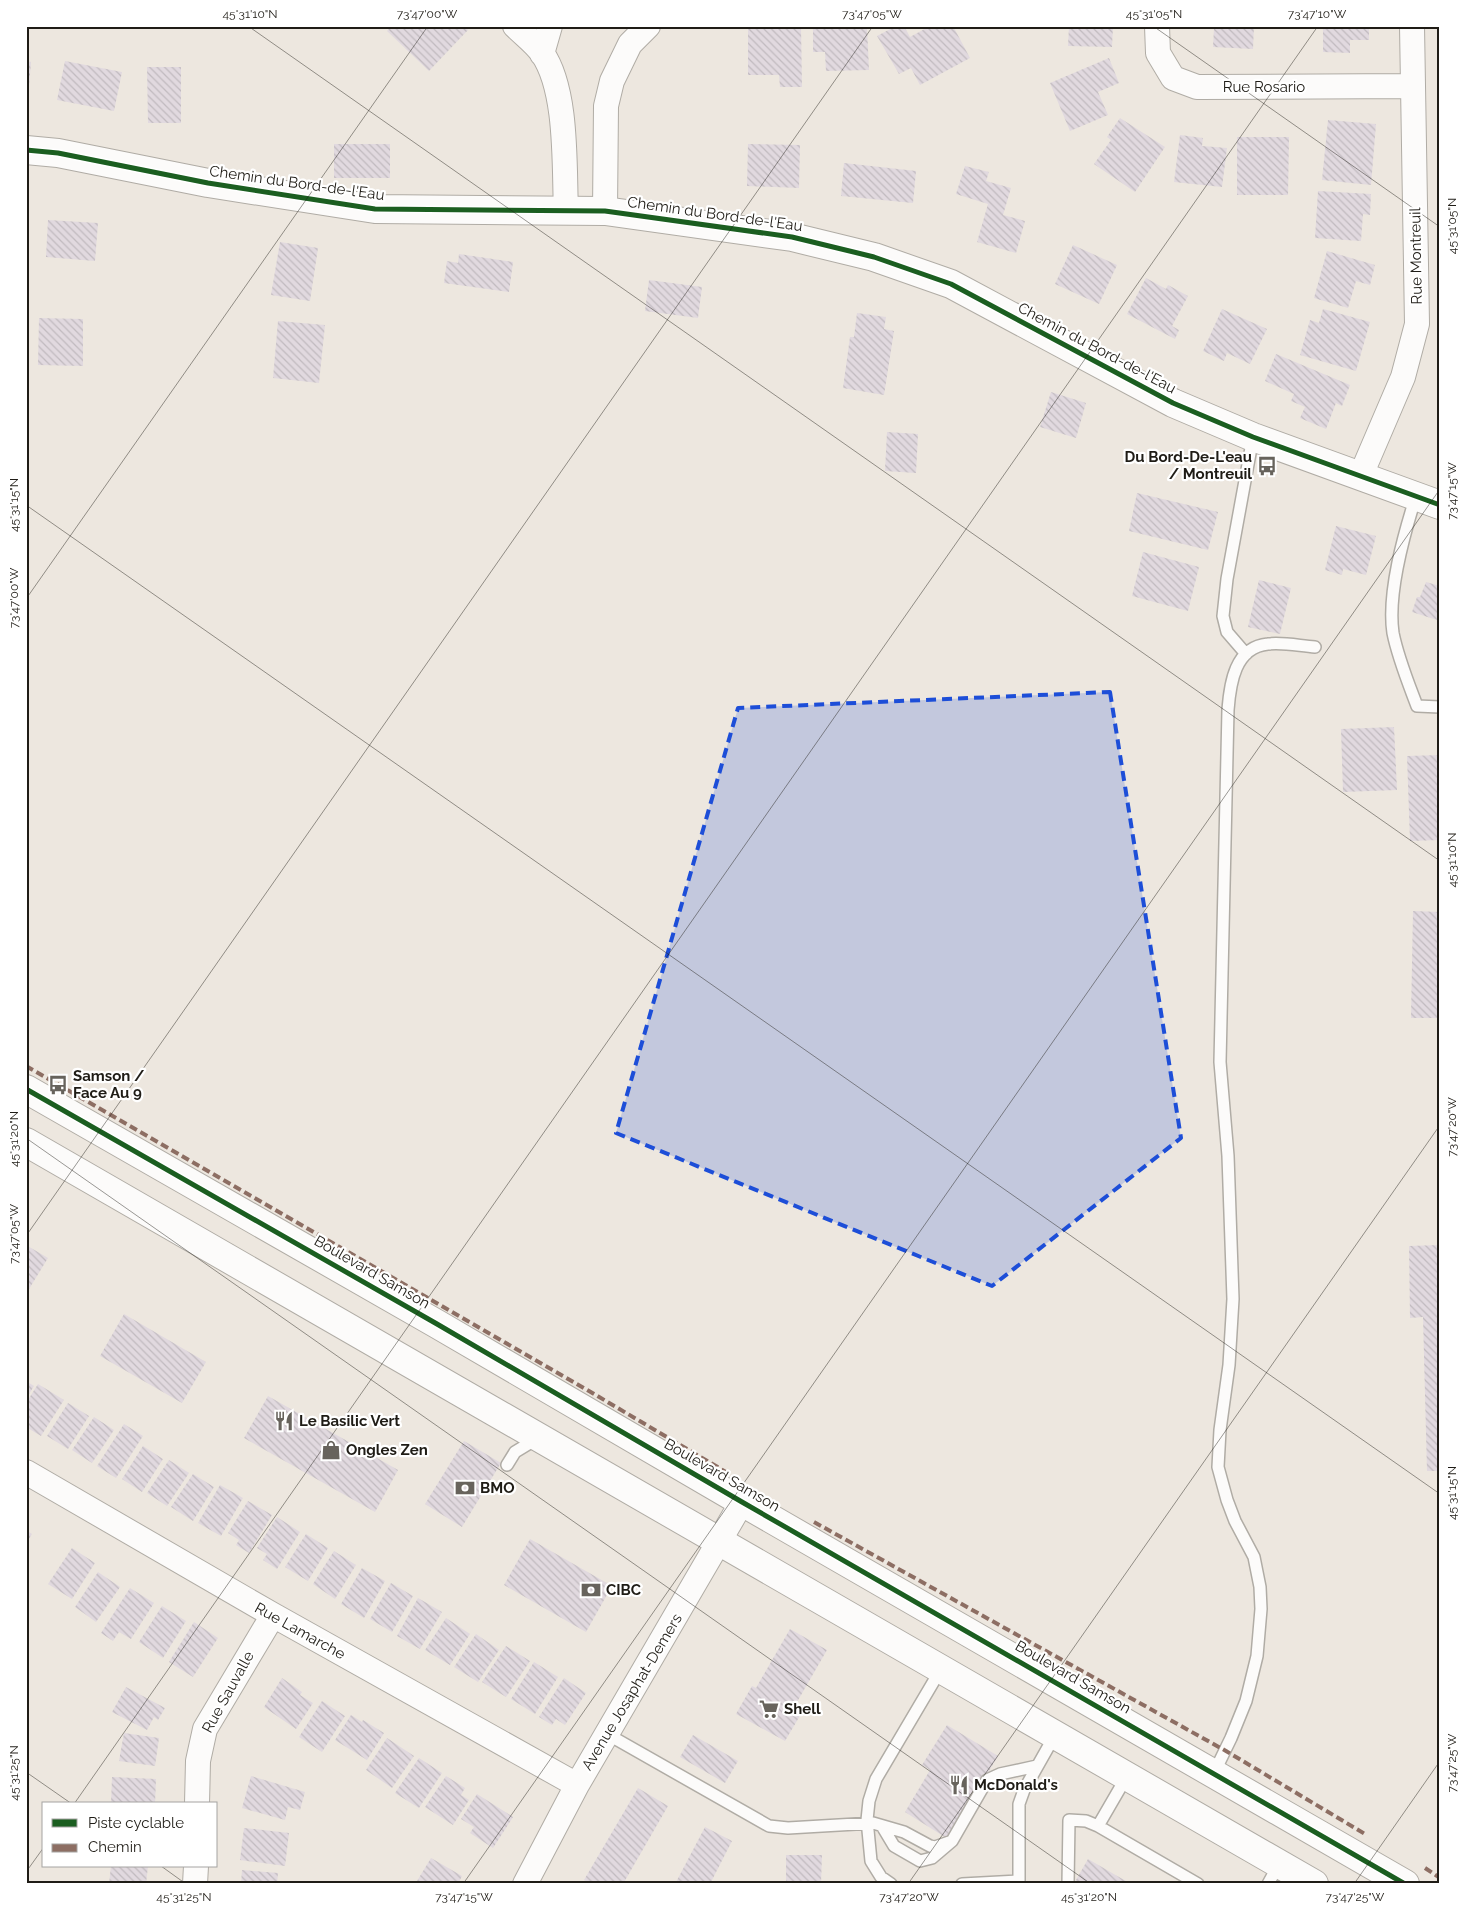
<svg xmlns="http://www.w3.org/2000/svg" width="1466" height="1910" viewBox="0 0 1466 1910" font-family="Raleway,sans-serif">
<style>
.building{fill:url(#building-back-hatch)}
.lines{fill:none;stroke-linecap:round;stroke-linejoin:round}
.service-casing{stroke:#b0aca5;stroke-width:14}
.minor-casing{stroke:#b0aca5;stroke-width:26}
.tertiary-casing{stroke:#b0aca5;stroke-width:30}
.service{stroke:#fcfbfa;stroke-width:11}
.minor{stroke:#fcfbfa;stroke-width:24}
.tertiary{stroke:#fcfbfa;stroke-width:28}
.quiet{stroke:#8d6e63;stroke-width:4;stroke-dasharray:8 4;stroke-linecap:butt}
.cycleway-casing{stroke:#fff;stroke-width:8}
.cycleway{stroke:#1b5e20;stroke-width:5}
.marked{fill:#1d4ed8;fill-opacity:0.2;stroke:#1d4ed8;stroke-width:4;stroke-dasharray:10 6;stroke-linejoin:round}
.ticks{fill:none;stroke:#1f1c16;stroke-width:1;stroke-opacity:0.45}
.labels{text-anchor:middle;stroke-width:4.5;stroke-linejoin:round;paint-order:stroke}
.street-label{font-size:15px;fill:#1f1c16;stroke:#fff}
.poi-label{font-size:15px;font-weight:bold;fill:#1f1c16;stroke:#fff;text-anchor:start}
.neatline{fill:none;stroke:#1f1c16;stroke-width:2}
.ticks-label{font-size:12px;text-anchor:middle;fill:#1f1c16}
</style>
<defs>
<pattern id="building-back-hatch" width="6" height="6" patternUnits="userSpaceOnUse" patternTransform="scale(1.25)"><rect width="6" height="6" fill="#e1d9df"/><path d="M-1 5l2 2M0 0l6 6M5-1l2 2" fill="none" stroke="#c1babf"/></pattern>
</defs>
<rect width="100%" height="100%" fill="#ede7df"/>
<path class="building" d="M391,26H464L468,30L429,71L387,31Z
M748,26H801L802,87H780L779,75H748Z
M813,26H839V29L867,28L869,70L826,71L825,52H813Z
M896,26H904L910,37L930,26H953L970,58L920,85L911,68L899,74L877,36Z
M1069,26H1113L1112,47L1068,46Z
M1206,26H1254L1253,49L1213,47L1214,28H1206Z
M1323,26H1369V40H1350V53L1323,52Z
M1109,58L1119,83L1098,92L1108,115L1070,131L1050,83Z
M26,61L31,62L28,98L26,97Z
M65,61L122,72L114,111L57,100Z
M147,67H181V123H148Z
M1120,118L1165,147L1135,192L1094,164L1111,140L1107,137Z
M1328,120L1376,124L1371,185L1322,180Z
M1180,135L1203,138L1202,146L1227,148L1222,187L1174,182Z
M1237,137H1289L1288,195H1237Z
M334,144H390V178H334Z
M748,144L800,145L799,188L747,186Z
M844,163L916,171L913,203L841,196Z
M965,166L989,172L986,181L1011,188L1003,215L1025,221L1016,253L977,242L988,204L956,194Z
M1318,191L1371,194L1370,215L1363,214L1361,241L1315,238Z
M48,220L98,223L95,261L46,257Z
M280,242L318,248L310,301L271,295Z
M1073,245L1117,265L1099,304L1055,284Z
M1327,251L1375,265L1370,285L1356,281L1348,308L1314,298Z
M459,254L513,262L509,292L444,283L447,261L458,263Z
M1146,278L1166,289L1168,285L1188,296L1172,326L1179,330L1175,339L1127,314Z
M649,280L702,287L698,318L645,311Z
M1222,309L1267,329L1250,364L1227,353L1224,361L1203,351Z
M1323,309L1370,322L1356,371L1300,355L1310,320L1319,323Z
M857,313L886,317L884,329L894,331L884,395L843,388L850,337H854Z
M39,318L83,319V366L38,365Z
M278,321L325,325L319,383L273,378Z
M1276,354L1350,385L1342,406L1336,403L1326,429L1300,418L1305,407L1291,401L1294,394L1265,381Z
M1051,392L1086,403L1076,438L1040,427Z
M887,432L918,434L916,473L885,471Z
M1137,493L1218,512L1208,550L1129,531Z
M1336,526L1376,536L1366,575L1343,569L1342,575L1325,570Z
M1143,552L1199,567L1188,611L1132,596Z
M1259,580L1291,588L1280,634L1248,627Z
M1426,582L1440,586V621L1412,612L1417,597H1420Z
M1394,727L1397,790L1343,792L1341,729Z
M1440,755V840L1410,841L1407,756Z
M1413,911L1440,912V1018H1411Z
M26,1245L48,1258L26,1294Z
M1440,1245V1471H1427L1423,1317L1410,1318L1409,1246Z
M124,1314L206,1362L182,1403L100,1356Z
M26,1381L34,1386L26,1399Z
M38,1384L64,1400L41,1436L26,1427V1403Z
M268,1396L398,1470L375,1512L244,1438Z
M68,1403L89,1416L68,1449L47,1436Z
M94,1417L114,1430L92,1463L72,1450Z
M124,1424L143,1436L116,1478L97,1466Z
M464,1441L501,1463L462,1527L425,1504Z
M143,1446L163,1459L142,1492L122,1479Z
M169,1460L189,1473L167,1506L147,1493Z
M193,1474L214,1487L193,1521L171,1507Z
M220,1485L243,1498L221,1536L198,1523Z
M248,1501L272,1515L249,1553L236,1545L239,1540L228,1533Z
M277,1517L300,1532L277,1569L263,1560L267,1554L257,1548Z
M26,1530L32,1534L26,1544Z
M306,1534L328,1548L308,1581L285,1567Z
M530,1539L612,1586L586,1632L504,1585Z
M72,1548L95,1563L72,1599L48,1584Z
M334,1551L356,1565L335,1599L313,1584Z
M362,1568L385,1581L364,1618L341,1604Z
M98,1572L120,1587L96,1622L75,1607Z
M391,1583L413,1596L392,1632L370,1619Z
M130,1588L154,1603L131,1639L119,1632L113,1641L101,1633Z
M418,1598L442,1612L420,1649L397,1636Z
M162,1606L186,1621L163,1658L139,1642Z
M446,1618L470,1634L450,1665L425,1650Z
M194,1622L218,1638L193,1677L169,1662Z
M790,1629L827,1650L793,1709L801,1714L785,1741L736,1714L752,1686L756,1688Z
M476,1634L499,1650L478,1682L454,1667Z
M506,1646L530,1661L506,1697L482,1682Z
M534,1662L558,1677L535,1714L511,1699Z
M282,1678L302,1692L300,1695L313,1703L296,1729L264,1707Z
M564,1678L586,1693L565,1725L556,1719L552,1725L539,1717Z
M126,1687L165,1708L158,1720L154,1717L147,1730L112,1712Z
M322,1701L345,1716L322,1752L299,1737Z
M351,1715L362,1722L363,1720L384,1733L367,1760L335,1740Z
M947,1725L998,1756L948,1839L905,1812L930,1770L922,1765Z
M124,1733L159,1738L155,1766L119,1761Z
M693,1735L738,1761L725,1783L680,1757Z
M387,1738L414,1756L392,1788L366,1770Z
M419,1758L442,1773L419,1808L395,1793Z
M251,1776L305,1792L300,1810L288,1807L285,1820L242,1808Z
M446,1776L465,1788L461,1795L469,1800L453,1825L425,1807Z
M112,1777L156,1779L155,1804H111Z
M638,1788L668,1806L623,1884H591L584,1880Z
M477,1794L513,1817L493,1848L470,1833L474,1827L461,1819Z
M705,1827L732,1841L710,1884H675Z
M244,1828L289,1833L285,1866L240,1860Z
M786,1855H822L821,1884H786Z
M431,1858L462,1876L458,1884H421L417,1881Z
M1088,1859L1131,1884H1076V1880Z
M111,1866H148L146,1884H109Z
M242,1870L278,1873L277,1884H241Z"/>
<g class="lines">
<defs>
<path id="service" d="M1416,496C1404,534 1387,593 1393,633C1398,658 1408,682 1417,706L1440,707
M1246,654L1227,632L1223,616L1227,579L1253,437
M507,1465L515,1452L538,1438
M607,1734L769,1826L788,1828L873,1823L904,1832L930,1846L935,1847L952,1841
M1214,1773L1231,1738L1246,1701L1257,1656L1261,1609L1260,1587L1254,1557L1235,1521L1227,1500L1218,1467L1220,1430L1229,1365L1233,1299L1228,1156L1220,1062L1228,710C1230,683 1235,647 1268,644C1283,642 1300,646 1315,647
M1127,1776L1098,1826L1198,1884
M882,1826L894,1846L920,1861L932,1858L952,1841L987,1780L1000,1774L1037,1766
M891,1884L881,1877L871,1861L867,1820L869,1801L876,1779L941,1669
M962,1884L1019,1881V1804L1024,1790L1055,1735
M1068,1884L1069,1820L1086,1821L1098,1826
M1268,1884L1279,1864"/>
<path id="minor" d="M515,26C524,35 535,43 542,53C568,90 564,167 566,211
M1157,26L1158,53L1173,78L1197,87L1413,86
M542,54L550,26
M605,211L606,106L612,81L630,44L648,26
M1361,475L1403,377L1417,324L1412,26
M26,1472L273,1615L577,1785
M197,1804L198,1761L205,1729L273,1615
M195,1884L196,1866
M525,1884L577,1785L742,1502"/>
<path id="tertiary" d="M26,150L58,153L208,183L375,209L605,211L792,237L874,257L951,284L1173,403L1253,437L1440,505
M26,1089L437,1324L742,1502L1405,1884
M26,1142L1314,1884"/>
</defs>
<use href="#service" class="service-casing"/>
<use href="#minor" class="minor-casing"/>
<use href="#tertiary" class="tertiary-casing"/>
<use href="#service" class="service"/>
<use href="#minor" class="minor"/>
<use href="#tertiary" class="tertiary"/>
<path class="quiet" d="M26,1066L589,1391L731,1475
M814,1522L1226,1751L1365,1834
M1425,1868L1440,1878"/>
<defs>
<path id="cycleway" d="M26,150L58,153L208,183L375,209L605,211L792,237L874,257L951,284L1173,403L1253,437L1440,505
M26,1089L437,1324L742,1502L1405,1884"/>
</defs>
<use href="#cycleway" class="cycleway-casing"/>
<use href="#cycleway" class="cycleway"/>
</g>
<path class="marked" d="M1110,692L1181,1138L992,1286L616,1133L738,708Z"/>
<path class="ticks" d="M248,26L1440,861M1153,26L1440,227M26,505L1440,1494M26,599L428,26M26,1138L1091,1884M26,1236L873,26M26,1772L72,1804M74,1804L1318,26M161,1866L186,1884M26,1872L44,1847M463,1884L1440,489M908,1884L1440,1125M1354,1884L1440,1761"/>
<defs>
<symbol id="bus-bare" viewBox="-9 -9 18 18"><path d="M-5-6H5V4H4V6H2V4H-2V6H-4V4H-5ZM-3.5-4V0h7V-4ZM-3.5 1.2v1.5H-2V1.2ZM2 1.2v1.5H3.5V1.2Z" fill="#67635c" stroke="#fff" stroke-width="2.5" paint-order="stroke"/></symbol>
<symbol id="restaurant-bare" viewBox="-9 -9 18 18"><path d="M-5-6h1v4h1v-4h1v4h1v-4h1v5L-1.5 .5V6h-2V.5L-5-1ZM5-6V6H3V1.5H1.5Q1.5-4 5-6Z" fill="#67635c" stroke="#fff" stroke-width="2.5" paint-order="stroke"/></symbol>
<symbol id="shop-bare" viewBox="-9 -9 18 18"><path d="M-5-2.5h2.3a2.7 3.5 0 0 1 5.4 0H5L5.5 6h-11ZM-1.5-2.5h3a1.5 2.3 0 0 0-3 0Z" fill="#67635c" stroke="#fff" stroke-width="2.5" paint-order="stroke"/></symbol>
<symbol id="bank-bare" viewBox="-9 -9 18 18"><path d="M-6-4H6V4H-6ZM0-2.3a2.3 2.3 0 1 0 0 4.6a2.3 2.3 0 1 0 0-4.6Z" fill="#67635c" stroke="#fff" stroke-width="2.5" paint-order="stroke"/></symbol>
<symbol id="supermarket-bare" viewBox="-9 -9 18 18"><path d="M-6-5.5h2.5l.6 2H6L4.5 2H-2.5L-4.4-4H-6ZM-1.5 3.2a1.3 1.3 0 1 0 .1 0ZM3 3.2a1.3 1.3 0 1 0 .1 0Z" fill="#67635c" stroke="#fff" stroke-width="2.5" paint-order="stroke"/></symbol>
</defs>
<g fill-rule="evenodd">
<use href="#bus-bare" x="1253" y="452" width="28" height="28"/>
<use href="#bus-bare" x="44" y="1071" width="28" height="28"/>
<use href="#restaurant-bare" x="270" y="1407" width="28" height="28"/>
<use href="#shop-bare" x="317" y="1436" width="28" height="28"/>
<use href="#bank-bare" x="451" y="1474" width="28" height="28"/>
<use href="#bank-bare" x="577" y="1576" width="28" height="28"/>
<use href="#supermarket-bare" x="755" y="1695" width="28" height="28"/>
<use href="#restaurant-bare" x="945" y="1771" width="28" height="28"/>
</g>
<g class="labels">
<g class="street-label">
<text x="1264" y="92">Rue Rosario</text>
<text transform="translate(297 183) rotate(8)" y="5">Chemin du Bord-de-l'Eau</text>
<text transform="translate(715 214) rotate(8)" y="5">Chemin du Bord-de-l'Eau</text>
<text transform="translate(1416 256) rotate(-91)" y="5">Rue Montreuil</text>
<text transform="translate(1097 348) rotate(28)" y="5">Chemin du Bord-de-l'Eau</text>
<text transform="translate(372 1272) rotate(30)" y="5">Boulevard Samson</text>
<text transform="translate(722 1475) rotate(30)" y="5">Boulevard Samson</text>
<text transform="translate(300 1631) rotate(29)" y="5">Rue Lamarche</text>
<text transform="translate(1073 1677) rotate(30)" y="5">Boulevard Samson</text>
<text transform="translate(228 1692) rotate(-61)" y="5">Rue Sauvalle</text>
<text transform="translate(632 1692) rotate(-59)" y="5">Avenue Josaphat-Demers</text>
</g>
<g class="poi-label">
<text x="1252" y="462" text-anchor="end">Du Bord-De-L'eau<tspan x="1252" dy="17">/ Montreuil</tspan></text>
<text x="73" y="1081">Samson /<tspan x="73" dy="17">Face Au 9</tspan></text>
<text x="299" y="1426">Le Basilic Vert</text>
<text x="346" y="1455">Ongles Zen</text>
<text x="480" y="1493">BMO</text>
<text x="606" y="1595">CIBC</text>
<text x="784" y="1714">Shell</text>
<text x="974" y="1790">McDonald's</text>
</g>
</g>
<rect width="1466" height="1910" fill="none" stroke="#ffffff" stroke-width="55"/>
<rect x="42" y="1802" width="175" height="65" fill="#ffffff" stroke="#a5a4a2"/>
<rect x="52" y="1819" width="25" height="8" fill="#1b5e20" stroke="#a5a4a2"/>
<text x="88" y="1828" font-size="15" fill="#1f1c16">Piste cyclable</text>
<rect x="52" y="1844" width="25" height="8" fill="#8d6e63" stroke="#a5a4a2"/>
<text x="88" y="1852" font-size="15" fill="#1f1c16">Chemin</text>
<rect x="28" y="28" width="1410" height="1854" class="neatline"/>
<g class="ticks-label">
<text x="250" y="18">45°31'10"N</text>
<text x="427" y="18">73°47'00"W</text>
<text x="872" y="18">73°47'05"W</text>
<text x="1154" y="18">45°31'05"N</text>
<text x="1317" y="18">73°47'10"W</text>
<text transform="translate(1452 226) rotate(-90)" y="4">45°31'05"N</text>
<text transform="translate(1452 491) rotate(-90)" y="4">73°47'15"W</text>
<text transform="translate(14 505) rotate(-90)" y="4">45°31'15"N</text>
<text transform="translate(14 598) rotate(-90)" y="4">73°47'00"W</text>
<text transform="translate(1452 860) rotate(-90)" y="4">45°31'10"N</text>
<text transform="translate(1452 1127) rotate(-90)" y="4">73°47'20"W</text>
<text transform="translate(14 1139) rotate(-90)" y="4">45°31'20"N</text>
<text transform="translate(14 1234) rotate(-90)" y="4">73°47'05"W</text>
<text transform="translate(1452 1493) rotate(-90)" y="4">45°31'15"N</text>
<text transform="translate(1452 1763) rotate(-90)" y="4">73°47'25"W</text>
<text transform="translate(14 1773) rotate(-90)" y="4">45°31'25"N</text>
<text x="184" y="1901">45°31'25"N</text>
<text x="464" y="1901">73°47'15"W</text>
<text x="909" y="1901">73°47'20"W</text>
<text x="1089" y="1901">45°31'20"N</text>
<text x="1355" y="1901">73°47'25"W</text>
</g>
</svg>
